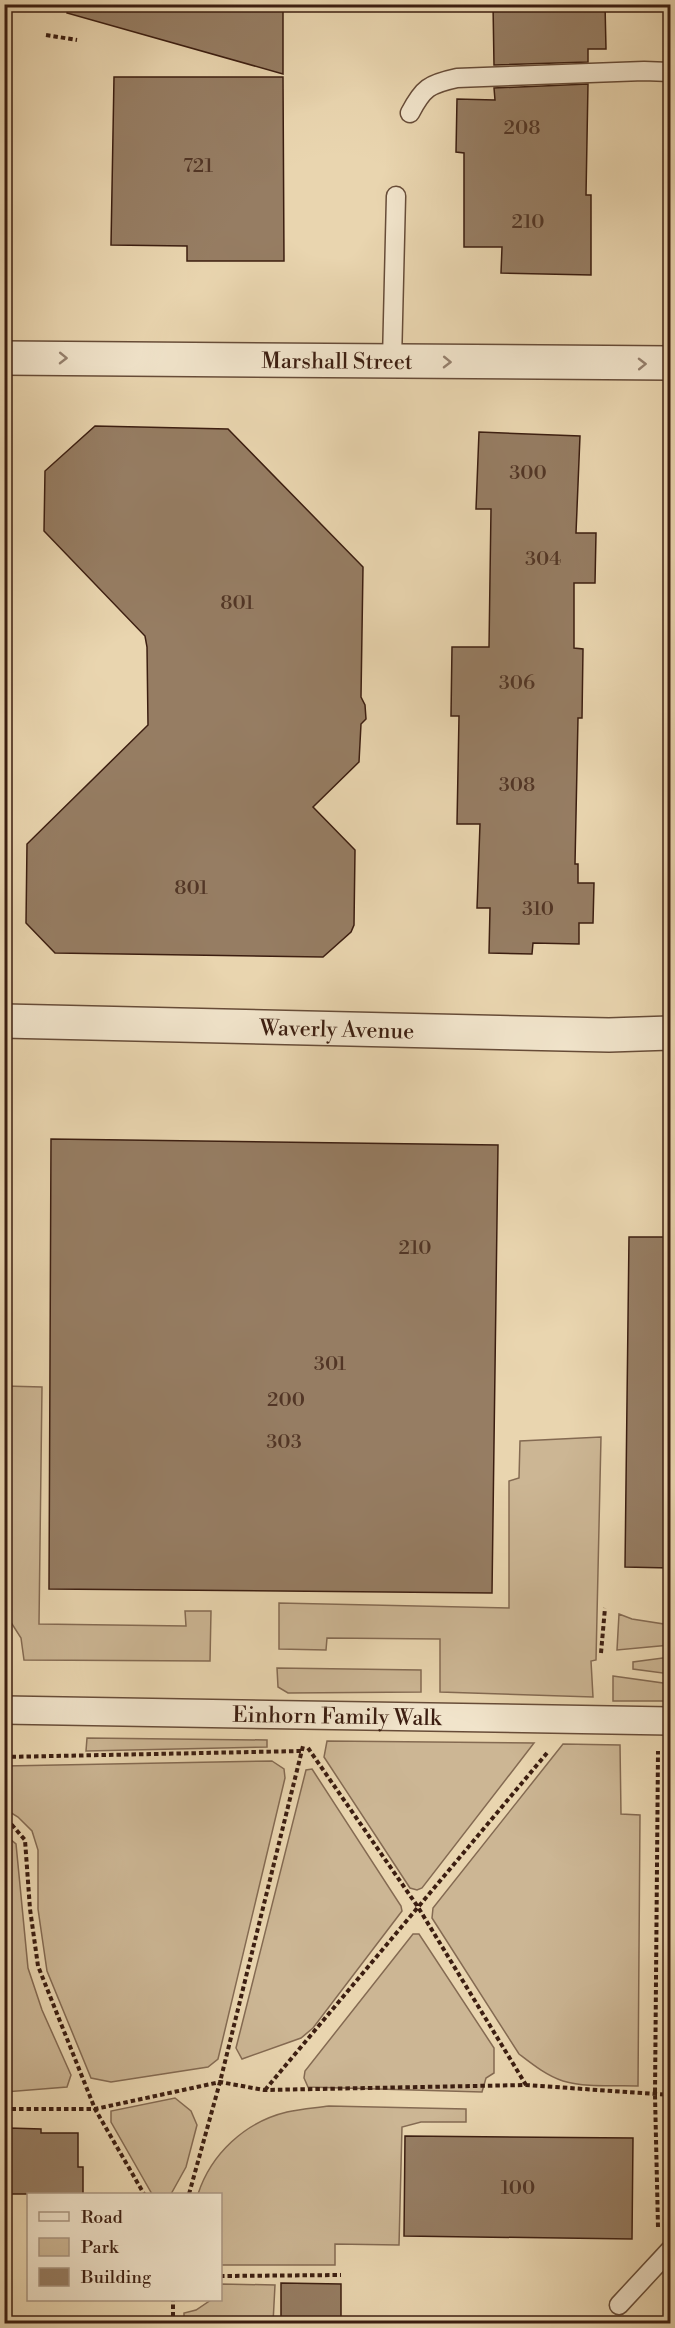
<svg xmlns="http://www.w3.org/2000/svg" width="675" height="2328" viewBox="0 0 675 2328" font-family="'Libre Bodoni',serif">
<style>
.green{fill:#ccb694;stroke:#846a52;stroke-width:1.5}
.building{fill:#967d63;stroke:#3c1e11;stroke-width:1.5}
.lines{fill:none;stroke-linecap:round;stroke-linejoin:round}
.service-casing{stroke:#674c38;stroke-width:21}
.pedestrian-casing{stroke:#674c38;stroke-width:30}
.minor-casing{stroke:#674c38;stroke-width:36}
.tertiary-casing{stroke:#674c38;stroke-width:36}
.path{stroke:#3c1e11;stroke-width:4;stroke-dasharray:4.5 3;stroke-linecap:butt}
.service{stroke:#f1e4cb;stroke-width:18}
.pedestrian{stroke:#f1e4cb;stroke-width:27}
.minor{stroke:#f1e4cb;stroke-width:33}
.tertiary{stroke:#f1e4cb;stroke-width:33}
.oneway{stroke:#96816e}
.labels{text-anchor:middle;stroke-width:4.5;stroke-linejoin:round;paint-order:stroke}
.number-label{font-size:20px;fill:#523626}
.street-label{font-size:22px;fill:#3c1e11;stroke:#f1e4cb}
</style>
<rect width="100%" height="100%" fill="#e9d5af"/>
<filter id="stains"><feTurbulence type="fractalNoise" baseFrequency=".00333" numOctaves="4"/><feColorMatrix values="0 0 0 0 .2 0 0 0 0 .09 0 0 0 0 .02 0 0 0 .5 -.17"/></filter>
<radialGradient id="worn" r=".72"><stop offset=".6" stop-color="#630" stop-opacity="0"/><stop offset="1" stop-color="#630" stop-opacity=".3"/></radialGradient>
<path class="green" d="M5,1386L42,1387L39,1624L186,1626L185,1611H211L210,1661L24,1660L21,1638L7,1616H5Z
M601,1437L596,1660L591,1661L593,1697L440,1692V1639L327,1638L326,1650L279,1649V1603L509,1608V1481L519,1478L520,1441Z
M619,1614L632,1619L670,1625V1645L617,1650Z
M670,1657V1674L633,1669V1662Z
M277,1668L421,1670V1692L288,1693L278,1687Z
M613,1676L670,1684V1701H613Z
M87,1738L267,1740V1747L86,1751Z
M327,1741L534,1743L422,1888L417,1890L410,1888L324,1757Z
M563,1744L620,1745L621,1814L640,1815L638,2086C614,2085 587,2088 563,2081C547,2076 532,2064 519,2054L432,1918L433,1908Z
M272,1761L284,1769L285,1778L218,2059L208,2067L111,2082L91,2078L47,1971L38,1909V1850L32,1831L18,1817L5,1809V1766Z
M312,1769L401,1906L402,1911L313,2028L301,2038L242,2059L236,2048L306,1770Z
M4,1834L16,1844L28,1968L42,2010L71,2075L67,2087L5,2092Z
M413,1934H419L494,2048V2073L486,2078L482,2092L308,2087L304,2078L305,2071Z
M175,2098L191,2111L197,2125L186,2167L171,2194H152L111,2122V2111Z
M329,2106L466,2109V2122H421L402,2127L399,2245L335,2244V2265H221L220,2194H198C211,2154 245,2122 287,2112C301,2109 315,2108 329,2106Z
M221,2284L275,2285L273,2323H184V2313L196,2310L211,2300H220Z"/>
<path class="building" d="M69,4H283V74L67,13Z
M493,4H605L606,49H588V62L494,65Z
M114,77H283L284,261H187V246L111,245Z
M588,84L586,195H591V275L501,273L502,247H464V153L456,152L457,99L495,100L494,88Z
M95,426L228,429L363,567L361,697L365,705L366,719L361,724L359,762L313,807L355,850L354,925L351,932L323,957L55,953L26,923L27,844L148,725L147,647L145,636L44,531L45,471Z
M479,432L580,436L576,533H596L595,583H574V648L583,649L582,718H578L575,864H578V883H594L593,923H579V944L533,943L532,954L489,953L490,908H477L480,824H457L459,716H451L452,647H489L491,509H476Z
M51,1139L498,1145L492,1593L49,1589Z
M629,1237H670V1568L625,1567Z
M9,2128L41,2129V2133H78V2167H83V2194H4V2150H9Z
M405,2136L633,2138L632,2239L404,2236Z
M281,2283L341,2284V2324H281Z"/>
<g class="lines">
<defs>
<path id="service" d="M410,113C423,88 429,84 457,78L644,71L670,72
M392,361L396,196
M619,2305L670,2250"/>
<g id="pedestrian">
<path id="s1" d="M4,1710L670,1721"/>
</g>
<g id="minor">
<path id="s2" d="M4,358L670,363"/>
</g>
<g id="tertiary">
<path id="s3" d="M4,1021L609,1035L670,1033"/>
</g>
</defs>
<use href="#service" class="service-casing"/>
<use href="#pedestrian" class="pedestrian-casing"/>
<use href="#minor" class="minor-casing"/>
<use href="#tertiary" class="tertiary-casing"/>
<path class="path" d="M46,35L77,40
M4,80L6,4
M601,1653L605,1608
M308,1748L418,1907L526,2085
M4,1757L302,1751
M4,1825H12L25,1840L30,1909L38,1966L95,2109L144,2194
M265,2090L547,1753
M4,2109H95L220,2082L264,2090L526,2085L670,2095
M189,2194L220,2082L303,1746
M658,2227L655,2095L658,1751
M220,2276L341,2275
M173,2324V2300"/>
<use href="#service" class="service"/>
<use href="#pedestrian" class="pedestrian"/>
<use href="#minor" class="minor"/>
<use href="#tertiary" class="tertiary"/>
</g>
<defs><path id="oneway-chevron" d="M-2-3.5L2.5 0L-2 3.5" fill="none" stroke-width="1.6" stroke-linecap="round" stroke-linejoin="round" transform="scale(1.5)"/></defs>
<g class="oneway">
<use href="#oneway-chevron" transform="translate(63 358) rotate(1)"/>
<use href="#oneway-chevron" transform="translate(447 362) rotate(1)"/>
<use href="#oneway-chevron" transform="translate(642 364) rotate(-1)"/>
</g>
<g class="labels">
<g class="number-label">
<text x="522" y="134">208</text>
<text x="198" y="172">721</text>
<text x="528" y="228">210</text>
<text x="528" y="479">300</text>
<text x="543" y="565">304</text>
<text x="237" y="609">801</text>
<text x="517" y="689">306</text>
<text x="517" y="791">308</text>
<text x="191" y="894">801</text>
<text x="538" y="915">310</text>
<text x="415" y="1254">210</text>
<text x="330" y="1370">301</text>
<text x="286" y="1406">200</text>
<text x="284" y="1448">303</text>
<text x="518" y="2194">100</text>
</g>
<g class="street-label">
<text dy="8" stroke="none"><textPath href="#s2" startOffset="333">Marshall Street</textPath></text>
<text dy="8" stroke="none"><textPath href="#s3" startOffset="333">Waverly Avenue</textPath></text>
<text dy="8" stroke="none"><textPath href="#s1" startOffset="333">Einhorn Family Walk</textPath></text>
</g>
</g>
<rect width="675" height="2328" fill="none" stroke="#e9d5af" stroke-width="24"/>
<rect x="6" y="6" width="663" height="2316" fill="none" stroke="#3c1e11" stroke-width="3"/>
<rect x="12" y="12" width="651" height="2304" fill="none" stroke="#3c1e11" stroke-width="1.5"/>
<rect x="27" y="2193" width="195" height="108" fill="#f1e4cb" stroke="#a99581" stroke-width="1.5"/>
<rect x="39" y="2212" width="30" height="9" fill="#f1e4cb" stroke="#a99581" stroke-width="1.5"/>
<text x="81" y="2223" font-size="18" fill="#3c1e11">Road</text>
<rect x="39" y="2238" width="30" height="18" fill="#ccb694" stroke="#a99581" stroke-width="1.5"/>
<text x="81" y="2253" font-size="18" fill="#3c1e11">Park</text>
<rect x="39" y="2268" width="30" height="18" fill="#967d63" stroke="#a99581" stroke-width="1.5"/>
<text x="81" y="2283" font-size="18" fill="#3c1e11">Building</text>
<rect width="100%" height="100%" filter="url(#stains)"/>
<rect width="100%" height="100%" fill="url(#worn)"/>
</svg>
